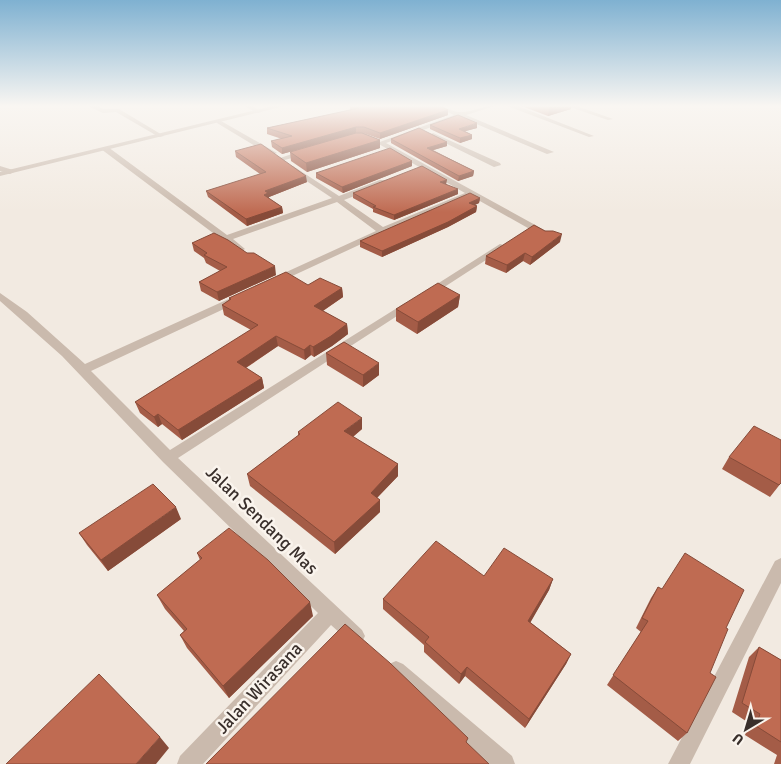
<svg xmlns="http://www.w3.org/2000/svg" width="781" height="764" viewBox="0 0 781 764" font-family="Signika,sans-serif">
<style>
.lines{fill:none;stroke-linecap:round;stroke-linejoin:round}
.minor{fill:#cabaad;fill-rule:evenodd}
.tertiary{fill:#cabaad;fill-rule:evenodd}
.wall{fill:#a45c47}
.shaded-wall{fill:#864b39}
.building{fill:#bf6b52;stroke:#864b39}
.labels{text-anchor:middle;stroke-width:5;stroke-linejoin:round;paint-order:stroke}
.near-street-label{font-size:18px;fill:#392f2b;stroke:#faf4ed}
</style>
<rect width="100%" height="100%" fill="#f2eae1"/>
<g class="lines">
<path class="minor" d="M86,105H95L104,109H119L164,136L159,137L116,112L103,113Z
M243,105H251L262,112L257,113Z
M433,105C444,105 453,113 461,112C473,112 485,105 498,105L466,115L554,152L547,154L460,117L386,143L548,232V236H542L471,196L385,233L275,284L270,281L271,279L376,231L337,202L233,239L245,249L240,252L237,251L101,149L108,147L227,235L332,198L290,170V166H293L339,196L380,180H386V184L344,200L383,227L465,193L377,143L454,115Z
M505,105H515L594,136L589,137Z
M564,105H574L613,119L608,120Z
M217,121H221L277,153L270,155L217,123Z
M433,133L500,163L501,165L494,167L431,136V134Z
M307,149L311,151L310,153L281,161L277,159Z
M0,166L13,170L14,172L10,174L0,171Z
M500,244L503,245V249L432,295L428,296L423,293Z
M0,293L27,312L85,364L233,297H241L242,299L241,301L91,371L170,450L405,303H413L414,305L178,458L362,630L365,636L362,642L356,645L350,642L331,625L203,764H177L180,756L318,613L163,462L62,356L0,301Z
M781,558V583L690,764H668L775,561Z
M396,661L403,664L512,756L515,764H488L389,678L386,671L389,664Z"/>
<path class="tertiary" d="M277,105H289L0,176V172Z"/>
</g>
<path class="wall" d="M350,105H438L448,110V115L380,139L363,133L380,140V148L307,172L291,161L290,152L333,140L282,154L272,147L271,141L282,139L267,134V128L350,110Z
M519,105H571V109L548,116Z
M430,125L477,128L465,131L472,135V139L460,143L430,129Z
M391,139L447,142V146L433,150L474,171L473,176L458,181L391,143Z
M235,151L307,182L269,197V198L282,207L283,213L247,226L208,197L206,191L260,174L236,157Z
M412,161V166L343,193L316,178V173Z
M446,184L458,194L394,220L373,212V209L353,198V193Z
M480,198L479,203L474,205L477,206L476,212L448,227L382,257L360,247V241Z
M560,242L530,265L523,261L506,273L485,264L486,256Z
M192,243L276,275L219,301L201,291L199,282L220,271L206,263L204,258L194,251Z
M308,285L342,288L343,297L323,311L347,324L348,334L332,346L314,357L311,355L305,360L278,346L246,368L262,378L264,388L182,440L162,424L158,427L140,413L135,402L251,330L224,315L222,305L229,300V298Z
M460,295L458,307L417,334L396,321V309Z
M326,353L379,375L363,387L327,365Z
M362,429L353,437L398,464V476L377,498L380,500V512L335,554L250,486L247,474L298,436V432Z
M729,457L781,483L770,497L722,469Z
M181,519L108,571L87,545L79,533Z
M197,553L313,616L229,698L187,648L180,635L184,631L165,609L157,595L200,560Z
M484,576L553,579L549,590L530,622L571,654L566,664L525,728L465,676L459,684L424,652V645L383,609V599Z
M658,587L726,628L687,733L678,741L607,685L641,632L636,628L651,598Z
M759,647L781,660V764H774L777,755L745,735L749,723L732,712L749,657Z"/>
<path class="shaded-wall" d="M550,105H571V109L548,116Z
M448,110V115L380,139V133Z
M477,123V128L459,133V129Z
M356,127V133L282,154V148Z
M472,135V139L460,143V138Z
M380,140V148L307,172L306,163Z
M447,142V146L427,152V148Z
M412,161V166L343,193L342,187Z
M474,171L473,176L458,181L459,176Z
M306,176L307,182L269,197V200L264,195L265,191Z
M447,180L446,185L440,182Z
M458,189V194L394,220V215Z
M480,198L479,203L469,208V203Z
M477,206L476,212L448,227L382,257V251Z
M282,207L283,213L247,226L246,219Z
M562,234L560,242L530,265L532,257Z
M525,253L523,261L506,273L507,265Z
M275,266L276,275L219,301L217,292Z
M342,288L343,297L315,316L314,306Z
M460,295L458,307L417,334L418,322Z
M347,324L348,334L332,346L314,357L313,347Z
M276,336L278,346L239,372L237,362Z
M310,345L311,355L305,360L304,350Z
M379,363V375L363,387V375Z
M262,378L264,388L182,440L178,430Z
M158,414L162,424L158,427L154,417Z
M362,418V429L345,443L344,431Z
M398,464V476L371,504V493Z
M380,500V512L335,554L334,542Z
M176,507L181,519L108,571L101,560Z
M553,579L549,590L525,632L528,621Z
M310,602L313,616L229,698L223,686Z
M571,654L566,664L525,728L529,719Z
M467,667L465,676L459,684L461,674Z
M160,737L169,748L156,764H136Z"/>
<path class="building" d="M353,105H438L448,110L380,133L364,127H356L282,148L271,141L292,136L267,128L359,108Z
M458,115L477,123L459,129L472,135L460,138L430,125Z
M419,128L447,142L427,148L474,171L459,176L391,139Z
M356,133H362L380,140L306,163L290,152Z
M261,144L306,176L265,191L268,193L264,195L282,207L246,219L206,191L266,172L235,151Z
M390,148L412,161L342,187L316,173Z
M422,166L447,180L440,182L458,189L394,215L373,207L376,206L353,193Z
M470,193L480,198L469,203L477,206L448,222L382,251L360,241Z
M534,225L545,231H553L562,234L532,257L525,253L507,265L486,256Z
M214,233L228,240L247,253H254L275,266L217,292L199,282L227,267L204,255L207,253L192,243Z
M286,272L308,285L320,278L342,288L314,306L347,324L331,336L313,347L310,345L304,350L276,336L237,362L262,378L178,430L158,414L154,417L135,402L258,325L222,305L231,299L229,298Z
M438,283L460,295L418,322L396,309Z
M344,342L379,363L363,375L326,353Z
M338,402L362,418L344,431L398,464L371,493L380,500L334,542L247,474L300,434L298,432Z
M754,426L781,440V483L779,485L729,457Z
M153,484L176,507L101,560L79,533Z
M229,528L268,560L310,602L223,686L180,635L187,629L157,595L202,558L197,553Z
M436,541L484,576L504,548L553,579L528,621L571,654L529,719L467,667L461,674L425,642L429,637L383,599Z
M685,553L744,590L726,628L728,629L710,673L716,677L687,733L613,675L648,621L642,618L658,587L662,589Z
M345,624L390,663L468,738L466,742L489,764H206Z
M759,647L781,660V742L756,726L760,714L742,703Z
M99,674L160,737L136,764H6Z"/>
<linearGradient id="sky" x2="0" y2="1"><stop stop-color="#7fb1d1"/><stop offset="0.5" stop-color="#f9f6f2"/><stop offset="1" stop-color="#f9f6f2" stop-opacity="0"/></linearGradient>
<rect width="781" height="212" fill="url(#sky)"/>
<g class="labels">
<g class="near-street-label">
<text transform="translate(262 520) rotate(44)" y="6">Jalan Sendang Mas</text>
<text transform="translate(259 688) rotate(-47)" y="6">Jalan Wirasana</text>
</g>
</g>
<g transform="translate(746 729) rotate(218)" stroke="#faf4ed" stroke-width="4" paint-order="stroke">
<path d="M0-4L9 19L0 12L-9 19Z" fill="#392f2b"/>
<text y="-8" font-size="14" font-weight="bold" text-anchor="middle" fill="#392f2b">U</text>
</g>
</svg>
